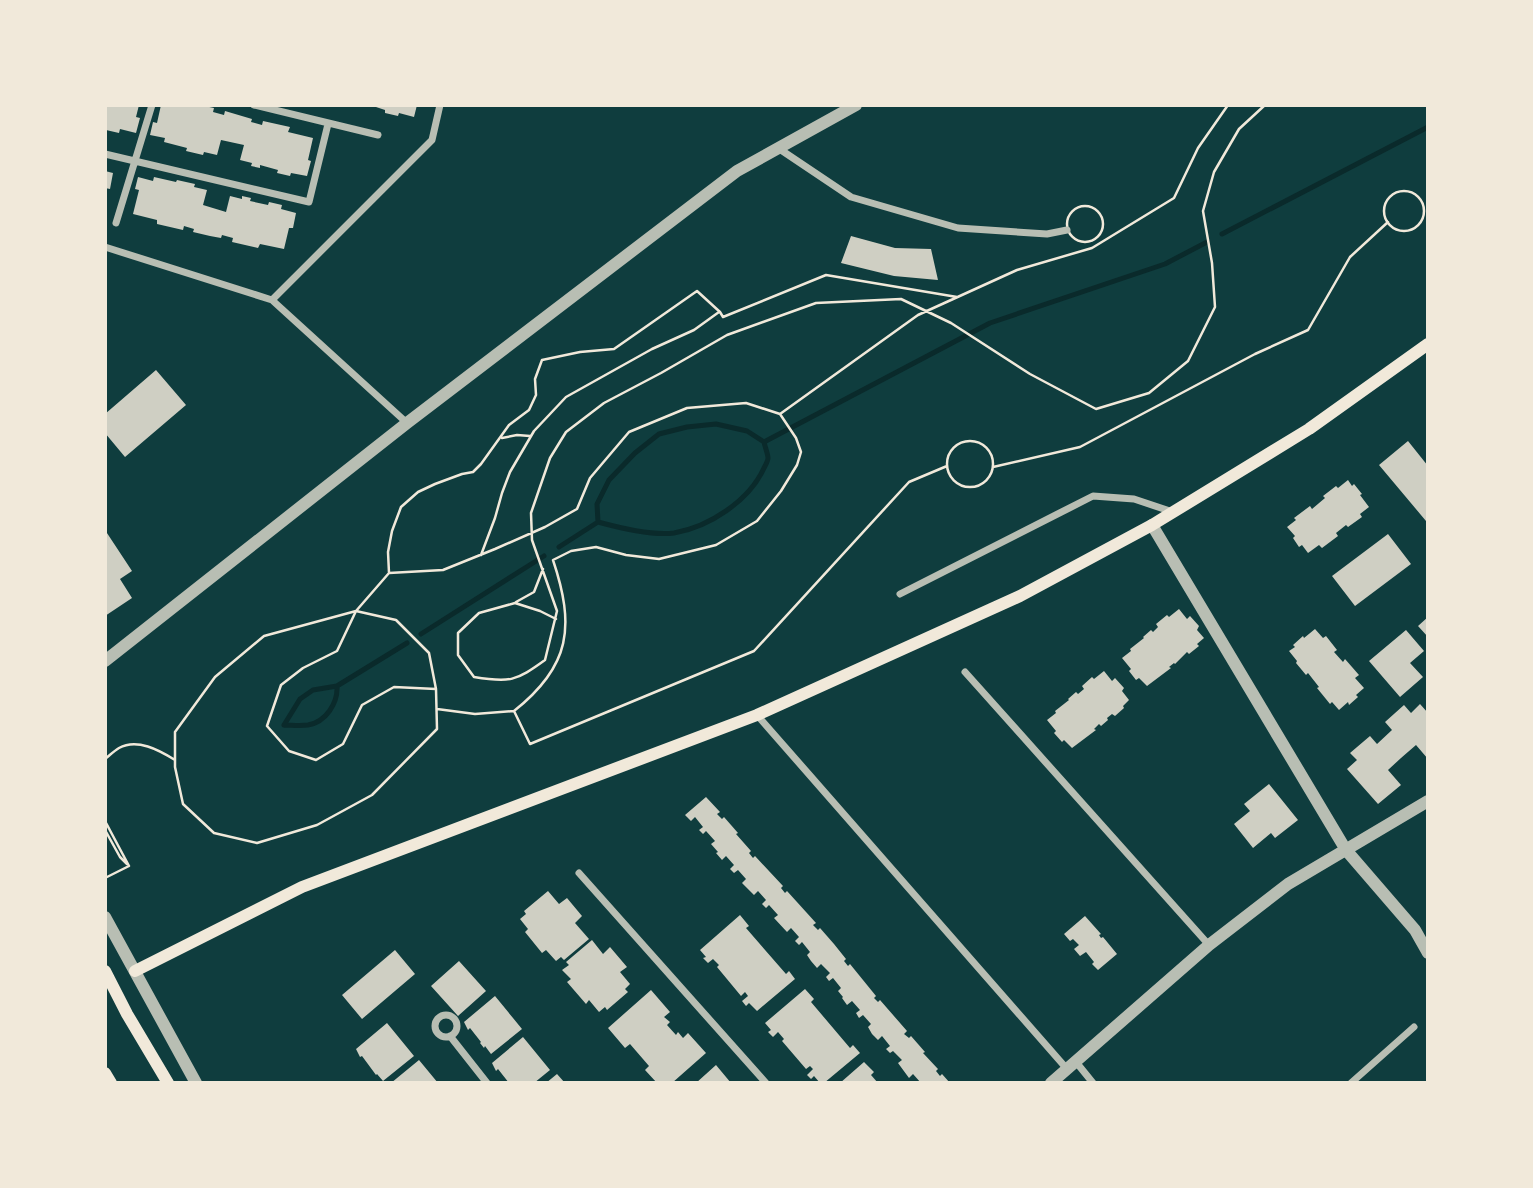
<svg xmlns="http://www.w3.org/2000/svg" width="1533" height="1188" viewBox="0 0 1533 1188" font-family="Roboto,sans-serif">
<style>
.lines{fill:none;stroke-linecap:round;stroke-linejoin:round}
.stream{stroke:#0a2a2b;stroke-width:5}
.building{fill:#cfcfc3}
.path{stroke:#f1e9da;stroke-width:2.5}
.minor{stroke:#b8beb3;stroke-width:7}
.tertiary{stroke:#b8beb3;stroke-width:12}
.secondary{stroke:#f1e9da;stroke-width:12}
</style>
<rect width="100%" height="100%" fill="#0f3d3e"/>
<g class="lines">
<path class="stream" d="M1222,234L1428,127
M598,522L597,504L609,480L635,453L659,434L687,427L716,424L747,431L764,442
M559,547L598,522C620,528 652,536 674,533C709,527 749,501 764,468C765,466 768,461 768,458C768,454 765,447 764,442L990,323L1165,264L1207,242
M421,634L544,556
M284,725L300,699L313,690L337,686L407,643
M284,725C291,725 300,726 308,725C326,722 338,703 337,686"/>
</g>
<path class="building" d="M105,105H139L136,117L140,118L136,133L120,129L119,133L106,130Z
M161,105H200L214,108L213,112L224,115L225,111L252,119L251,122L262,125L263,121L290,127L288,132L313,138L308,160L311,161L307,176L291,173L290,176L277,173L278,170L260,165V168L251,166L252,163L240,160L244,145L221,140L217,155L204,152L203,155L186,151L187,148L164,142L165,138L150,135L153,122L157,123Z
M370,105H417L414,117L399,113L398,116L385,113V110Z
M105,171L113,173L110,189L105,188Z
M138,177L153,181L154,177L176,182L177,180L195,184L194,187L207,190L203,205L226,212L230,196L242,199V196L251,198L250,201L268,205L269,202L282,205L281,209L296,213L293,228H289L284,249L260,244L258,248L232,242L233,238L222,235L221,238L210,236L193,232L194,229L184,226L183,230L157,224V220L133,214L139,190L135,189Z
M851,236L895,248L931,249L938,280L894,276L841,263Z
M156,370L186,405L125,457L105,433V414Z
M1408,441L1428,466V520L1426,521L1379,465Z
M1348,480L1352,486L1354,484L1362,494L1360,495L1369,507L1360,514L1362,517L1348,527L1346,525L1336,533L1338,536L1322,548L1319,545L1308,553L1302,545L1299,547L1293,538L1295,536L1287,527L1296,520L1294,518L1310,506L1312,509L1325,498L1323,496L1336,486L1338,488Z
M105,530L132,571L120,579L132,598L105,616Z
M1388,534L1411,564L1355,606L1332,576Z
M1179,609L1187,619L1190,616L1199,626L1197,630L1204,638L1197,644L1199,646L1189,654L1187,652L1175,664L1174,663L1169,667L1171,668L1147,686L1139,678L1136,680L1129,671L1131,669L1122,658L1131,651L1130,649L1144,638L1143,637L1151,630L1153,632L1158,627L1156,624L1167,615L1169,617Z
M1428,617V637L1418,626Z
M1315,629L1323,638L1326,636L1337,650L1334,652L1343,662L1345,659L1359,675L1355,678L1364,688L1356,695L1358,697L1349,705L1348,702L1339,710L1332,702L1330,704L1317,688L1319,687L1308,673L1306,675L1296,663L1297,661L1289,651L1295,647L1293,645L1303,636L1304,638Z
M1406,630L1424,651L1410,663L1423,677L1400,697L1369,661Z
M1104,671L1112,681L1115,678L1124,688L1122,691L1129,700L1123,706L1124,708L1115,716L1112,714L1107,718L1108,720L1101,726L1099,724L1094,729L1096,730L1072,748L1064,740L1062,742L1054,733L1056,731L1047,720L1056,713L1055,711L1069,700L1068,699L1076,692L1078,694L1084,689L1082,686L1092,677L1094,679Z
M1420,704L1428,713V759L1416,745L1401,758L1388,770L1401,785L1378,804L1347,769L1357,760L1350,753L1370,736L1377,744L1392,730L1385,722L1404,705L1411,713Z
M1269,784L1298,820L1275,838L1271,833L1253,848L1234,824L1250,811L1244,804Z
M706,797L720,812L717,814L722,819L724,817L738,833L736,834L751,851L749,853L753,858L755,856L783,886L781,888L785,893L787,891L816,923L813,925L818,930L820,928L834,944L846,959L844,961L848,966L850,964L876,996L874,998L878,1002L880,1000L907,1031L904,1034L909,1038L911,1036L925,1052L923,1053L938,1069L936,1071L940,1076L942,1074L950,1083H921L913,1074L909,1078L898,1063L902,1060L893,1051L890,1053L886,1049L890,1046L882,1036L878,1040L872,1034L868,1027L871,1024L863,1015L859,1018L856,1013L860,1010L852,1001L847,1005L842,998L843,997L838,991L841,988L833,978L829,981L826,977L830,973L821,964L817,968L811,961L807,955L810,952L802,942L799,945L795,941L799,937L791,928L787,932L774,918L778,915L769,905L766,908L762,904L766,900L758,891L754,895L742,883L746,879L738,870L734,873L730,869L734,865L726,856L722,860L716,853L718,852L711,844L715,841L706,831L703,834L699,830L703,827L695,817L691,821L685,815Z
M548,891L559,904L567,898L582,916L575,923L589,939L564,960L561,957L556,961L546,950L542,953L525,932L528,929L520,919L526,914L524,911Z
M740,915L749,926L746,928L786,974L789,971L795,979L757,1011L749,1003L746,1006L742,1001L748,996L745,992L741,996L717,967L719,965L713,959L708,963L703,958L706,957L700,950Z
M1085,916L1101,934L1099,935L1101,938L1103,937L1117,954L1098,970L1092,964L1094,962L1086,952L1080,956L1074,949L1079,945L1073,939L1070,941L1064,934Z
M592,940L603,954L610,947L627,967L620,972L630,984L625,989L628,992L607,1010L605,1007L599,1012L589,1000L586,1004L567,982L571,979L562,970L569,965L566,962Z
M395,950L415,974L362,1019L342,995Z
M459,961L486,991L458,1016L431,986Z
M805,989L814,999L811,1002L850,1048L853,1045L860,1053L824,1083H820L814,1076L811,1079L807,1075L813,1069L810,1066L806,1069L782,1041L784,1039L778,1032L773,1037L768,1032L771,1030L765,1023Z
M651,990L670,1012L664,1017L670,1022L667,1025L676,1035L678,1032L683,1038L688,1033L706,1053L672,1083H657L645,1070L649,1066L630,1044L625,1048L608,1028Z
M495,996L522,1029L491,1054L485,1046L484,1048L480,1043L481,1042L470,1028L468,1030L464,1022Z
M387,1023L414,1056L383,1081L377,1074L376,1075L362,1056L360,1057L356,1049Z
M523,1037L550,1070L534,1083H509L498,1069L496,1071L492,1063Z
M419,1060L438,1083H391Z
M864,1062L874,1072L871,1075L878,1083H840Z
M716,1065L731,1083H696Z
M557,1074L565,1083H546Z"/>
<g class="lines">
<path class="path" d="M1384 211a20 20 0 1 1 40 0a20 20 0 1 1-40 0Z
M1067 224a18 18 0 1 1 36 0a18 18 0 1 1-36 0Z
M502,438L517,435L530,436
M947 464a23 23 0 1 1 46 0a23 23 0 1 1-46 0Z
M993,467L1080,447L1255,354L1308,330L1350,257L1388,222
M481,555L495,518L502,493L510,472L534,431L566,397L652,349L694,330L719,312
M389,573L388,552L392,531L401,507L418,492L435,484L462,474L473,472L481,464L509,425L529,410L536,395L535,379L542,360L580,352L614,349L697,291L720,312L723,317L826,275L957,297
M516,602L534,592L543,569
M356,611L396,620L429,653L436,689L437,729L372,795L317,825L257,843L214,833L183,804L175,767V732L215,677L264,636Z
M556,619L540,611L515,603L479,613L458,633V655L474,677C510,683 516,681 545,660L557,611L532,540L531,513L550,458L566,432L604,403L661,373L727,335L816,303L901,299L951,323L1030,374L1096,409L1149,393L1188,361L1215,307L1212,263L1203,211L1214,172L1239,129L1265,105
M436,689L394,687L362,705L343,744L316,760L289,751L267,726L281,685L303,668L337,651L356,611L389,573L443,570L495,549L545,527L577,509L590,478L629,432L687,408L746,403L780,414L918,315L1017,270L1092,248L1174,198L1198,148L1228,105
M437,709L475,714L514,711L530,744L754,651L909,482L947,466
M514,711C571,666 575,626 553,560L571,551L596,547L626,555L659,559L716,545L757,521L781,491L797,465L801,452L796,438L780,414
M105,759C110,755 114,751 119,748C137,738 159,750 175,760
M105,821L129,866
M105,830L120,857L127,864
M105,878L129,866"/>
<path class="minor" d="M254,105L378,135
M778,148L851,197L958,228L1047,234L1067,230
M105,154L309,202L328,124
M116,223L152,105
M105,247L272,300
M407,423L272,300L432,140L440,105
M900,594L1093,496L1134,499L1173,512
M965,672L1209,945
M757,715L1067,1069
M579,873L766,1083
M435 1026a11 11 0 1 1 22 0a11 11 0 1 1-22 0Z
M450,1036L487,1083
M1076,1062L1093,1083
M1351,1083L1414,1027"/>
<path class="tertiary" d="M1152,525L1346,850L1415,930L1428,953
M105,661L407,423L737,171L856,105
M105,917L196,1083
M1051,1083L1209,945L1288,884L1428,801"/>
<path class="secondary" d="M105,971L127,1014L168,1083
M135,971L302,887L757,715L1020,596L1152,525L1309,429L1428,344
M105,1073L111,1083"/>
</g>
<rect width="1533" height="1188" fill="none" stroke="#f1e9da" stroke-width="214"/>
</svg>
